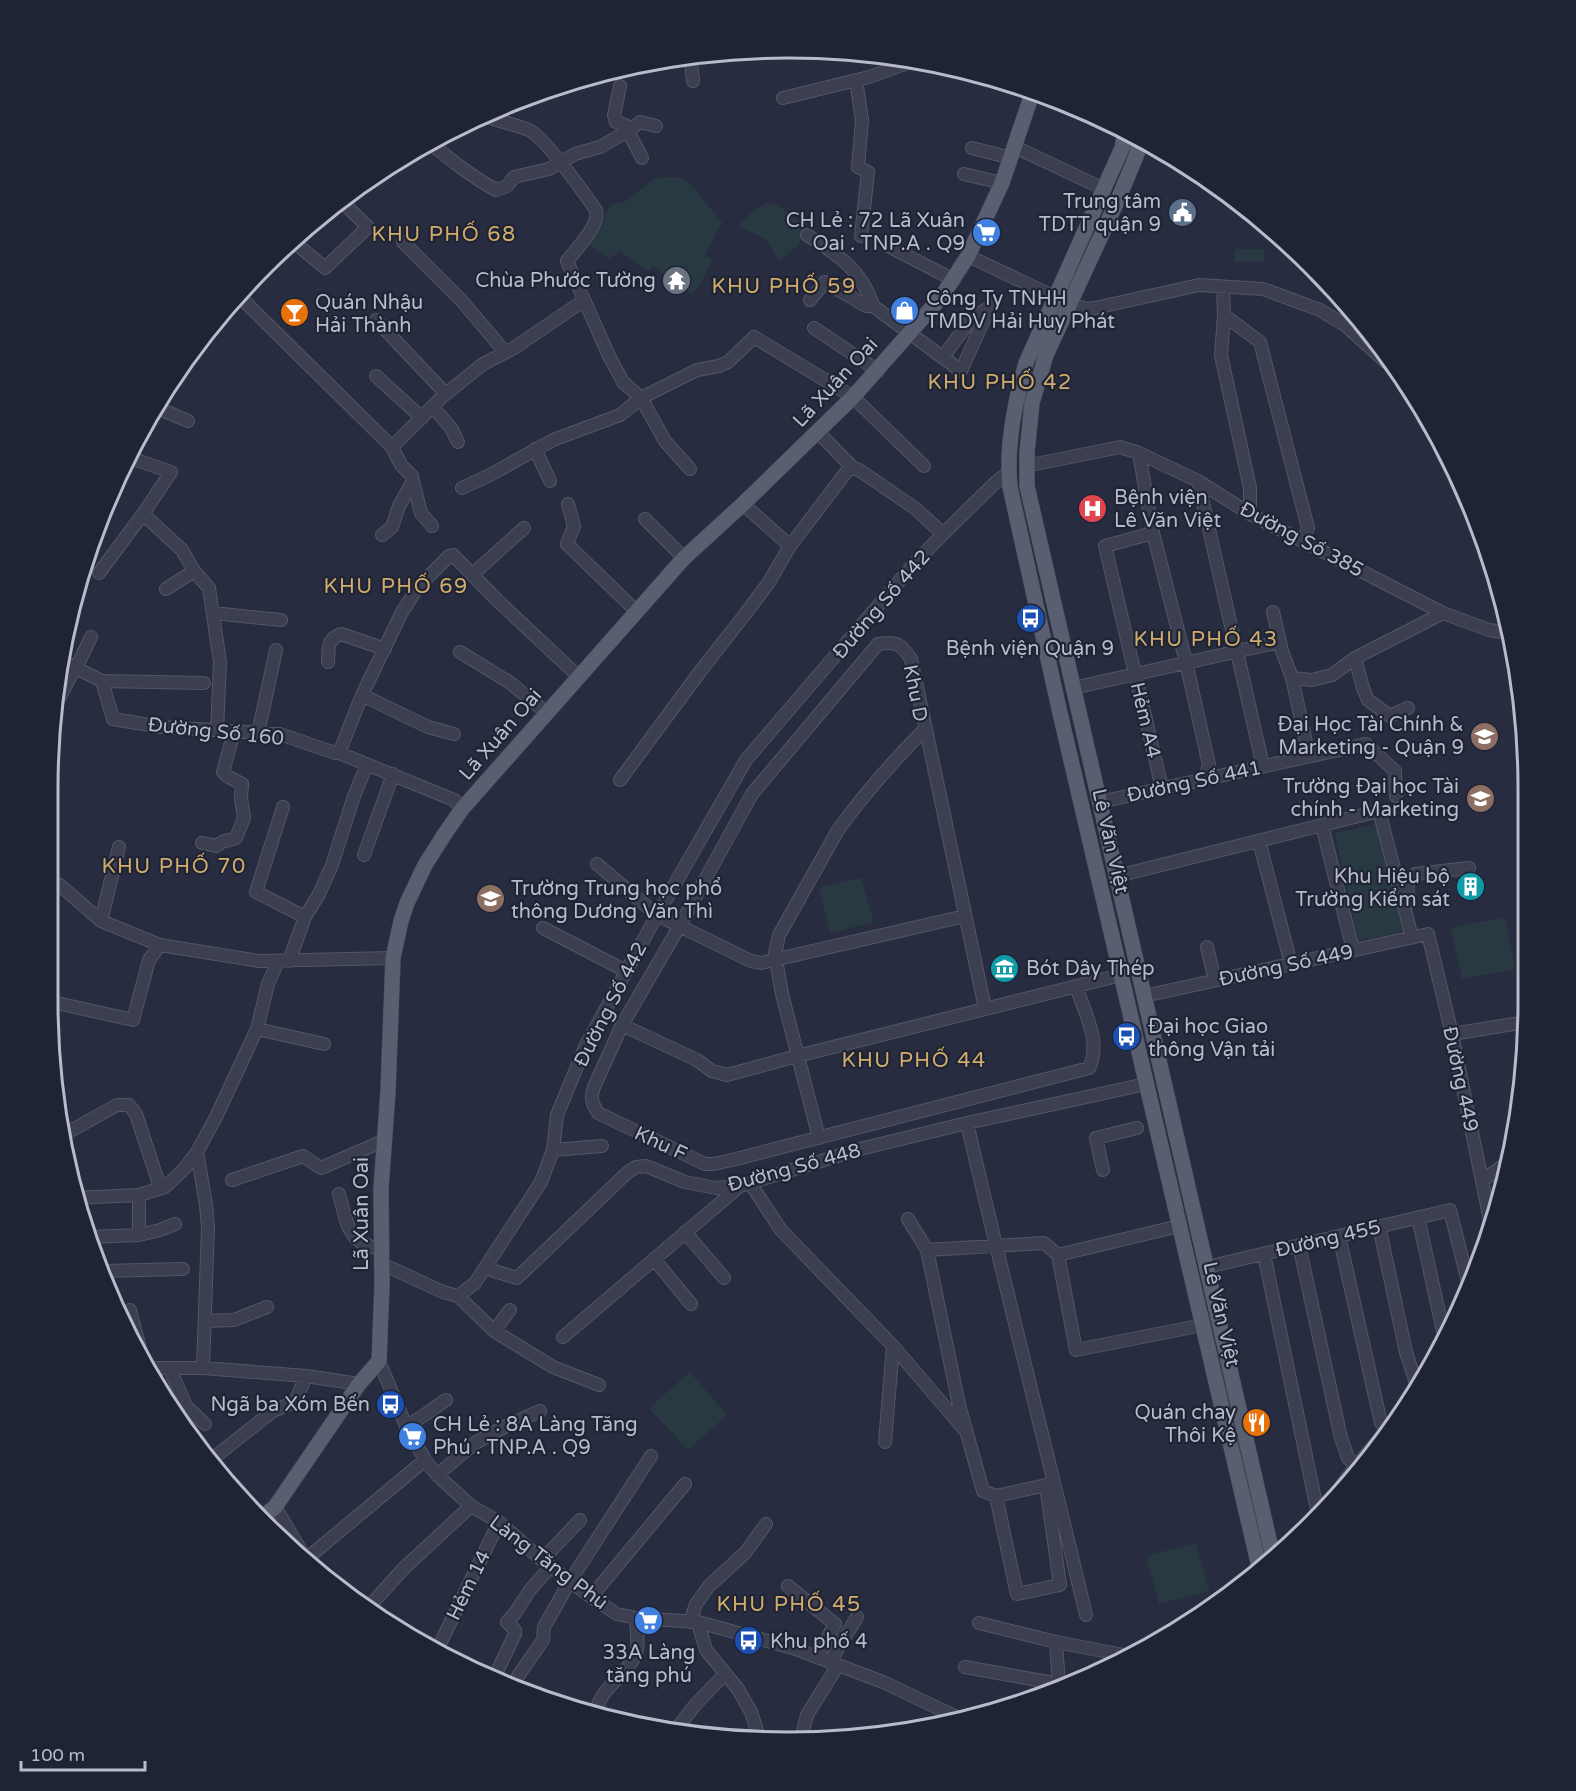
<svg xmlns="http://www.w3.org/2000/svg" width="1576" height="1791" viewBox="0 0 1576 1791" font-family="'Varela Round',sans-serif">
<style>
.green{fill:#293941}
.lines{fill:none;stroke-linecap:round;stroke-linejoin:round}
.minor-casing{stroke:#525767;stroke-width:14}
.major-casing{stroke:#444859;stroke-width:16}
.minor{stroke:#3b3f50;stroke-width:12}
.major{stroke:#595e70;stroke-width:15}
.labels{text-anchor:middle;stroke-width:4.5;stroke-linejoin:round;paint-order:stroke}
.poi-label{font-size:20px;fill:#b7bbca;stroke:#1f2435;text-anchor:end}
.street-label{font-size:20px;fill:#b7bbca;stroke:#1f2435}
.neighbourhood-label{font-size:21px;letter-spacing:1.5px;fill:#d2ac6a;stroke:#1f2435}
.rim{fill:none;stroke:#b7bbca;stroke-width:3}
</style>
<rect width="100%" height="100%" fill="#272c40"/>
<path class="green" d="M680,177L693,187L722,222L705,256L712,259L700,285L692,294L674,284L653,266L648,272L620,251L609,259L586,243L612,204L622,203L629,199L655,178Z
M766,203L779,206L797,220L801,217L806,232L797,246L779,261L766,240L739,225L747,216Z
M1235,249H1264V262H1235Z
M1382,823L1405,931L1358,941L1335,833Z
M861,878L874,922L830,933L819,887Z
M1505,917L1515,969L1462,979L1451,928Z
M690,1372L727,1415L688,1450L649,1408Z
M1196,1543L1209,1591L1159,1604L1146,1556Z"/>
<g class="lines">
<defs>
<path id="minor" d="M856,80L862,120L858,167L868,172L861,236
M693,81L691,62L693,57
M620,86L614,115L616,122L625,125L628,131L640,122L656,126
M783,98L869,77L913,61
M483,116C497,121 515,124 529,130C544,137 584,193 596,210C600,225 576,249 567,261L609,356L623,382L641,398L697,370L719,366L728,362L754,337L853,397L924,466
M430,143C451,160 472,177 496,190L507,186L514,177L549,169L575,154L600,147L628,131L642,158
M1015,147L1104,189
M972,148L1011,158
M964,174L1002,183
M807,235C837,254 863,271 873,306
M294,242L325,268L368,227L340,200
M403,242L461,300L505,352
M890,247L954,280
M968,256L1055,297
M1223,287L1224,315L1221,355L1250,488V514
M236,296L240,297L392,447L442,397L483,364L514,348L583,301
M810,300L825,282L866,306H873L961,371L991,304
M1069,303L1086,309L1095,308L1199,285L1263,289L1320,310L1345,325L1386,362L1391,363
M1224,315L1260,342L1308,528L1303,541
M376,320L446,394
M814,328L878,371
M943,357C954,343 971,315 987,309
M376,376L422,418
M155,407L188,421
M433,407L451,428L458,442
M818,432L853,468L859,470L916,509L943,534
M535,449L550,481
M1139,453L1153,533L1186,662L1209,765L1205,779
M128,457L171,472L143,514L182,550L194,571L209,588L220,662L217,731
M1026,466L1120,447L1139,453L1198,481L1250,514L1443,613L1489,630L1509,633
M413,481L421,513L432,526
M1198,481L1263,766
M462,488L490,475L553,440L620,415L641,398L665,441L690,469
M568,504L574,526L567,544L636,611
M743,504L790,546
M645,519L684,558
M1153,533L1105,546L1162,788
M382,535L392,527L399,506L413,481L412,476L401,465L392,447
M99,573L143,514
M473,574L524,528
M166,589L194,571
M1273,612L1282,651L1292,678L1312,680L1332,675L1355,658L1443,613
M213,613L281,620
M460,652L509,682L547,713
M1355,658L1363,688L1368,700L1390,716L1408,708
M60,660L102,681L113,719L161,727L280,734L335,753H339L454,800L462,809
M328,662C329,648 326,640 341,634L385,649
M76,668L91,637
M1292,678L1309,756
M102,681L204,683
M1073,688L1279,642
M362,695L428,727L454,734
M54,708L75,668
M258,733L276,650
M339,753L362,695L402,612L418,587L449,556L453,555L498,601L579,677
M620,780L702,669L746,613L769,582L790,546L847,471L853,468
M1100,802L1366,744L1395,771L1396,796
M283,807L256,892L305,917
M1322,825L1353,950
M1259,841L1291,964
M202,843L216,846L222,842L236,838L244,818L241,798L242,784L227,776L223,772L234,732
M364,855L393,774
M597,864L657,915L751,961L761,963L965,916
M1117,876L1379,811L1412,937
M49,880L61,886L101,921L160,945L259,961L393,958
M1410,902C1407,890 1405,883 1415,874L1469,868
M101,921L119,847
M543,928L626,971
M1207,947L1215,980
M289,961L305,917L319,894L332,865L353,799L367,764
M1144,996L1428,934L1452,1034L1491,1225
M48,1001L133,1020L149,960L160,945
M985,1008L911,659C901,644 897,641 878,644L752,794L679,927L622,1025L594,1087C590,1098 592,1103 598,1113L705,1164H714L736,1159L1089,1068C1102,1042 1084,1012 1076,986
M622,1025L697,1060L712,1071L727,1075L797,1056L1121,975
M257,1029L324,1044
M1452,1034L1526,1022
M967,1123C1005,1287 1047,1451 1086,1615
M65,1134L117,1105H129L136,1114L158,1181L165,1187L184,1169L197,1152L216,1117L257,1029L268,984L278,961
M819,1138L782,994L775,954L779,935L838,830C864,794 894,760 926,728
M553,1150L602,1146
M197,1152L206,1205L208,1227L203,1368
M1103,1170L1096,1138L1137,1128
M232,1180L303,1156L321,1168L383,1141
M1482,1181L1508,1162
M750,1183L781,1230L893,1346L964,1429
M339,1194C348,1223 345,1243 381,1249
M74,1198L139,1195L165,1187
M1418,1217L1445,1340
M908,1219L927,1250L959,1405L983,1491L996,1496L1046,1485L1060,1585L1017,1594L996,1496
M1379,1226L1406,1352L1417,1386
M685,1232L724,1278
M139,1235L160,1230L175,1224
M1339,1236L1381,1423L1387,1430
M89,1237L139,1235V1195
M1299,1245L1341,1438L1348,1458L1356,1466
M927,1250L1044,1243L1058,1255L1076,1350L1203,1325
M1264,1254L1318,1514
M1058,1255L1179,1226
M654,1259L691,1304
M382,1264L443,1292L458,1296L475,1283L541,1182L553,1150L557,1115L586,1045L657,915L746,760L913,565L943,534L996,482L1009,472
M486,1266L494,1271L517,1278L628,1172L636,1167L646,1166L685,1182L716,1188L740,1186L860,1149L967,1123L1146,1084
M1207,1267L1450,1210L1469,1286
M102,1271L183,1269
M458,1296L494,1331L510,1310
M130,1310L142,1356
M205,1321L234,1320L267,1307
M494,1331L553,1367L599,1385
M563,1337L740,1186
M379,1361L406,1426L425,1460L437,1475L471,1506L499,1522L542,1560L591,1597L617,1614L636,1618L698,1622L793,1648L883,1682L963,1720
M150,1368H203L306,1376L359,1384
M170,1369L186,1406L205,1424
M406,1426C421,1419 432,1409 446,1400
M885,1442L893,1346
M211,1460L273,1411L295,1402L306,1376
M437,1475L475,1443L506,1426L540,1411
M1329,1503L1356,1466L1396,1420
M275,1507L306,1559
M305,1560L425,1460
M542,1560L580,1520
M788,1586L835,1624L817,1657
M591,1597L685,1484
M368,1608L403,1569L471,1506
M690,1622L696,1604L709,1586L745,1553L766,1524
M698,1622L706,1650L738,1689L751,1712L759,1736
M979,1623L1056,1642L1129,1656
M1056,1642L1059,1685
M438,1648L499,1522
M830,1662L857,1617
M965,1667L1059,1684
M518,1676L543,1640L544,1627L570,1581L651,1456
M493,1680L515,1634V1630L507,1622L515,1613L530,1590L551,1566
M596,1714C598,1689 625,1677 635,1656C640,1645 636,1630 636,1618
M675,1731L695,1705L725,1674
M805,1739L803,1731L807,1715L838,1665"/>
<path id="major" d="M1125,132L1122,148L1026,363C1015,401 1006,448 1010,487L1060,713L1260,1571
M1140,139L1137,154L1120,195L1046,355L1032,403L1027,452V486L1274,1561
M261,1518L275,1507L359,1384L379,1361L382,1286L381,1189L388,1091L393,958L401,921L407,903L425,865L444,835L462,809L684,558L743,504L853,397L942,296L968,256L1002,183L1033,91"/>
</defs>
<use href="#minor" class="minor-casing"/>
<use href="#major" class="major-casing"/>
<use href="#minor" class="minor"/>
<use href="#major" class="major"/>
</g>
<defs>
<symbol id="civic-disc" viewBox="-11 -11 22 22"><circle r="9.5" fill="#5c6f8a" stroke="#1f2435"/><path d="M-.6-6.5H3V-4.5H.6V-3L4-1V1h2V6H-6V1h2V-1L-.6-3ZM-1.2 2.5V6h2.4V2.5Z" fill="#fff"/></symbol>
<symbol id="supermarket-disc" viewBox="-11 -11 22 22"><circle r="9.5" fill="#3f7fe0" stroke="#1f2435"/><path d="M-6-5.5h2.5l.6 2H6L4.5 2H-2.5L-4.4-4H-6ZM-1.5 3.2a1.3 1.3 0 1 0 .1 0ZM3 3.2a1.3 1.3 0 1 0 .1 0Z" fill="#fff"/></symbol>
<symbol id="temple-disc" viewBox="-11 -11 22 22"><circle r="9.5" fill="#6b7280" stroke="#1f2435"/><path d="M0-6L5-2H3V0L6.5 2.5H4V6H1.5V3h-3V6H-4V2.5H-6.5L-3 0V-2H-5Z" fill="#fff"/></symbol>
<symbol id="shop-disc" viewBox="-11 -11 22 22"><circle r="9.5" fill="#3f7fe0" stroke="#1f2435"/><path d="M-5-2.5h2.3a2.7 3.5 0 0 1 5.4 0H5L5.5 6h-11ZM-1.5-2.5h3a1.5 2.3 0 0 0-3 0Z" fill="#fff"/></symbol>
<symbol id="bar-disc" viewBox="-11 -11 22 22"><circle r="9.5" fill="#e8710a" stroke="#1f2435"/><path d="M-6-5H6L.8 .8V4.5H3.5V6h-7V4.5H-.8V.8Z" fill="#fff"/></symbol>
<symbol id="hospital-disc" viewBox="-11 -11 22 22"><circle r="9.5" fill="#e0444e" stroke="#1f2435"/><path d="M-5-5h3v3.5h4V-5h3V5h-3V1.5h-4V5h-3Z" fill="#fff"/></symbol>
<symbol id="bus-disc" viewBox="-11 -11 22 22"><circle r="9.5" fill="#1a4fb4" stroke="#1f2435"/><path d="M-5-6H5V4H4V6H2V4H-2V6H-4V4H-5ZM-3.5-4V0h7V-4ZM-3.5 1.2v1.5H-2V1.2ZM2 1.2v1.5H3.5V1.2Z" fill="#fff"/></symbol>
<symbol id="school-disc" viewBox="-11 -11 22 22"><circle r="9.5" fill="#8d6e63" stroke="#1f2435"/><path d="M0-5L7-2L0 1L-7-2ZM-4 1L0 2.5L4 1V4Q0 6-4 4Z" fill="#fff"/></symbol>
<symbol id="university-disc" viewBox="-11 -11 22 22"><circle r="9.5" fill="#8d6e63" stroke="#1f2435"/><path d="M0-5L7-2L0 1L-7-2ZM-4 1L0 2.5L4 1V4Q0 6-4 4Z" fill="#fff"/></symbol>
<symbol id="building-disc" viewBox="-11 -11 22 22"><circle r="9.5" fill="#0f9aa8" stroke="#1f2435"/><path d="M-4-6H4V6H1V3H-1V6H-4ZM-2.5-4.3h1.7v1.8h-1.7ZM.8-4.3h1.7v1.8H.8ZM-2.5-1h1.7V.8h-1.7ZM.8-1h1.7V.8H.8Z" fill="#fff"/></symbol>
<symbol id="museum-disc" viewBox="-11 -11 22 22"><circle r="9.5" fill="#0f9aa8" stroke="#1f2435"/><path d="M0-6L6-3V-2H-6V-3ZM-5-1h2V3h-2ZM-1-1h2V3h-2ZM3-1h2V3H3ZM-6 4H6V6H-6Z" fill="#fff"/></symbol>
<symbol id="restaurant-disc" viewBox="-11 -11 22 22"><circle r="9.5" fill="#e8710a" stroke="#1f2435"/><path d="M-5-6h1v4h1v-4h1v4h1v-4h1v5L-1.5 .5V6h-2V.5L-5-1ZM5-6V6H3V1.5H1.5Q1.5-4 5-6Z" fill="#fff"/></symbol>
</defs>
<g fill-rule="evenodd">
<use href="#civic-disc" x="1166" y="196" width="33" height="33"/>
<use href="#supermarket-disc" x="970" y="216" width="33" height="33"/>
<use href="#temple-disc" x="660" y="264" width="33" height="33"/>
<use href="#shop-disc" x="888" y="294" width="33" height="33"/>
<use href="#bar-disc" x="278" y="296" width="33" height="33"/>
<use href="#hospital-disc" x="1076" y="492" width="33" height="33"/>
<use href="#bus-disc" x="1014" y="602" width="33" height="33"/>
<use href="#school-disc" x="1468" y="720" width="33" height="33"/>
<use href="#university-disc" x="1464" y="782" width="33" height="33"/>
<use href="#building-disc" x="1454" y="870" width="33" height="33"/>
<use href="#school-disc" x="474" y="882" width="33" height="33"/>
<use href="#museum-disc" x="988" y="952" width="33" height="33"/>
<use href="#bus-disc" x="1110" y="1020" width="33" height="33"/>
<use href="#bus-disc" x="374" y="1388" width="33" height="33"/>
<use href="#restaurant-disc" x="1240" y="1406" width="33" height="33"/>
<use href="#supermarket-disc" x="396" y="1420" width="33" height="33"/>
<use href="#supermarket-disc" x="632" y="1604" width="33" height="33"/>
<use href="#bus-disc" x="732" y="1624" width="33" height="33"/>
</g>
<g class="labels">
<g class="poi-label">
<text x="1161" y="208">Trung tâm<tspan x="1161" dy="23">TDTT quận 9</tspan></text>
<text x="965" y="227">CH Lẻ : 72 Lã Xuân<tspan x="965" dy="23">Oai . TNP.A . Q9</tspan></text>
<text x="656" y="287">Chùa Phước Tường</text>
<text x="926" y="305" text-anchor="start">Công Ty TNHH<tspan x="926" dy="23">TMDV Hải Huy Phát</tspan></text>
<text x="315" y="309" text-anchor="start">Quán Nhậu<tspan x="315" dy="23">Hải Thành</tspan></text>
<text x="1114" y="504" text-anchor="start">Bệnh viện<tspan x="1114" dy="23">Lê Văn Việt</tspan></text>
<text x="1030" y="655" text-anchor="middle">Bệnh viện Quận 9</text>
<text x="1464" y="731">Đại Học Tài Chính &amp;<tspan x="1464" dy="23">Marketing - Quận 9</tspan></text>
<text x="1459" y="793">Trường Đại học Tài<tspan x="1459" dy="23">chính - Marketing</tspan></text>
<text x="1450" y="883">Khu Hiệu bộ<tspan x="1450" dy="23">Trường Kiểm sát</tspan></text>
<text x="511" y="895" text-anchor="start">Trường Trung học phổ<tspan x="511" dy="23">thông Dương Văn Thì</tspan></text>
<text x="1026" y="975" text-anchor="start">Bót Dây Thép</text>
<text x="1148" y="1033" text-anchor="start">Đại học Giao<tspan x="1148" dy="23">thông Vận tải</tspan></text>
<text x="370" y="1411">Ngã ba Xóm Bến</text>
<text x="1236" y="1419">Quán chay<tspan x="1236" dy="23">Thôi Kệ</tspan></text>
<text x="433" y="1431" text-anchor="start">CH Lẻ : 8A Làng Tăng<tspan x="433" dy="23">Phú . TNP.A . Q9</tspan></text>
<text x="770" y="1648" text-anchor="start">Khu phố 4</text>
<text x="649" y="1659" text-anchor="middle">33A Làng<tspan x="649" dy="23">tăng phú</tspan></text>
</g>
<g class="street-label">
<text transform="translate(835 382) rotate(-47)" y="7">Lã Xuân Oai</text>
<text transform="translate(1302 539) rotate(28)" y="7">Đường Số 385</text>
<text transform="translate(881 604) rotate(-49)" y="7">Đường Số 442</text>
<text transform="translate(916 693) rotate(79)" y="7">Khu D</text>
<text transform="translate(1146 720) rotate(77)" y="7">Hẻm A4</text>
<text transform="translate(216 731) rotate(6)" y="7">Đường Số 160</text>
<text transform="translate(500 734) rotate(-49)" y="7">Lã Xuân Oai</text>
<text transform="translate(1194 781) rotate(-12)" y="7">Đường Số 441</text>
<text transform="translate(1111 841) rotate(77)" y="7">Lê Văn Việt</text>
<text transform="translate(1286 965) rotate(-12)" y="7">Đường Số 449</text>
<text transform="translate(610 1004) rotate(-63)" y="7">Đường Số 442</text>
<text transform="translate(1461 1079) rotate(78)" y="7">Đường 449</text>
<text transform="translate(661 1143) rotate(25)" y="7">Khu F</text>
<text transform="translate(794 1167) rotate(-15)" y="7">Đường Số 448</text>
<text transform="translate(361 1214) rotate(-90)" y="7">Lã Xuân Oai</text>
<text transform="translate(1328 1238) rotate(-13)" y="7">Đường 455</text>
<text transform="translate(1222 1314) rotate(77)" y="7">Lê Văn Việt</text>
<text transform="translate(549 1562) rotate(37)" y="7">Làng Tăng Phú</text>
<text transform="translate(468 1585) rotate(-64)" y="7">Hẻm 14</text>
</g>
<g class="neighbourhood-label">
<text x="444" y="241">KHU PHỐ 68</text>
<text x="784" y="293">KHU PHỐ 59</text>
<text x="1000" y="389">KHU PHỐ 42</text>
<text x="396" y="593">KHU PHỐ 69</text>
<text x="1206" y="646">KHU PHỐ 43</text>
<text x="174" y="873">KHU PHỐ 70</text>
<text x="914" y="1067">KHU PHỐ 44</text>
<text x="789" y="1611">KHU PHỐ 45</text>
</g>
</g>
<path d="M0 0H1576V1791H0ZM788 58H788A730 730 0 0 1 1518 788V1002A730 730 0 0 1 788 1732H788A730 730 0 0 1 58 1002V788A730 730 0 0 1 788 58Z" fill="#1f2435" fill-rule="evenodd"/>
<path class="rim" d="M788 58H788A730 730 0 0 1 1518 788V1002A730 730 0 0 1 788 1732H788A730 730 0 0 1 58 1002V788A730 730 0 0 1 788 58Z"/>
<path d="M21 1761v9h124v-9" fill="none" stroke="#b7bbca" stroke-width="3"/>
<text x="30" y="1761" font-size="18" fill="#b7bbca" stroke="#1f2435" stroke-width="4.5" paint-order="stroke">100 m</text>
</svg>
